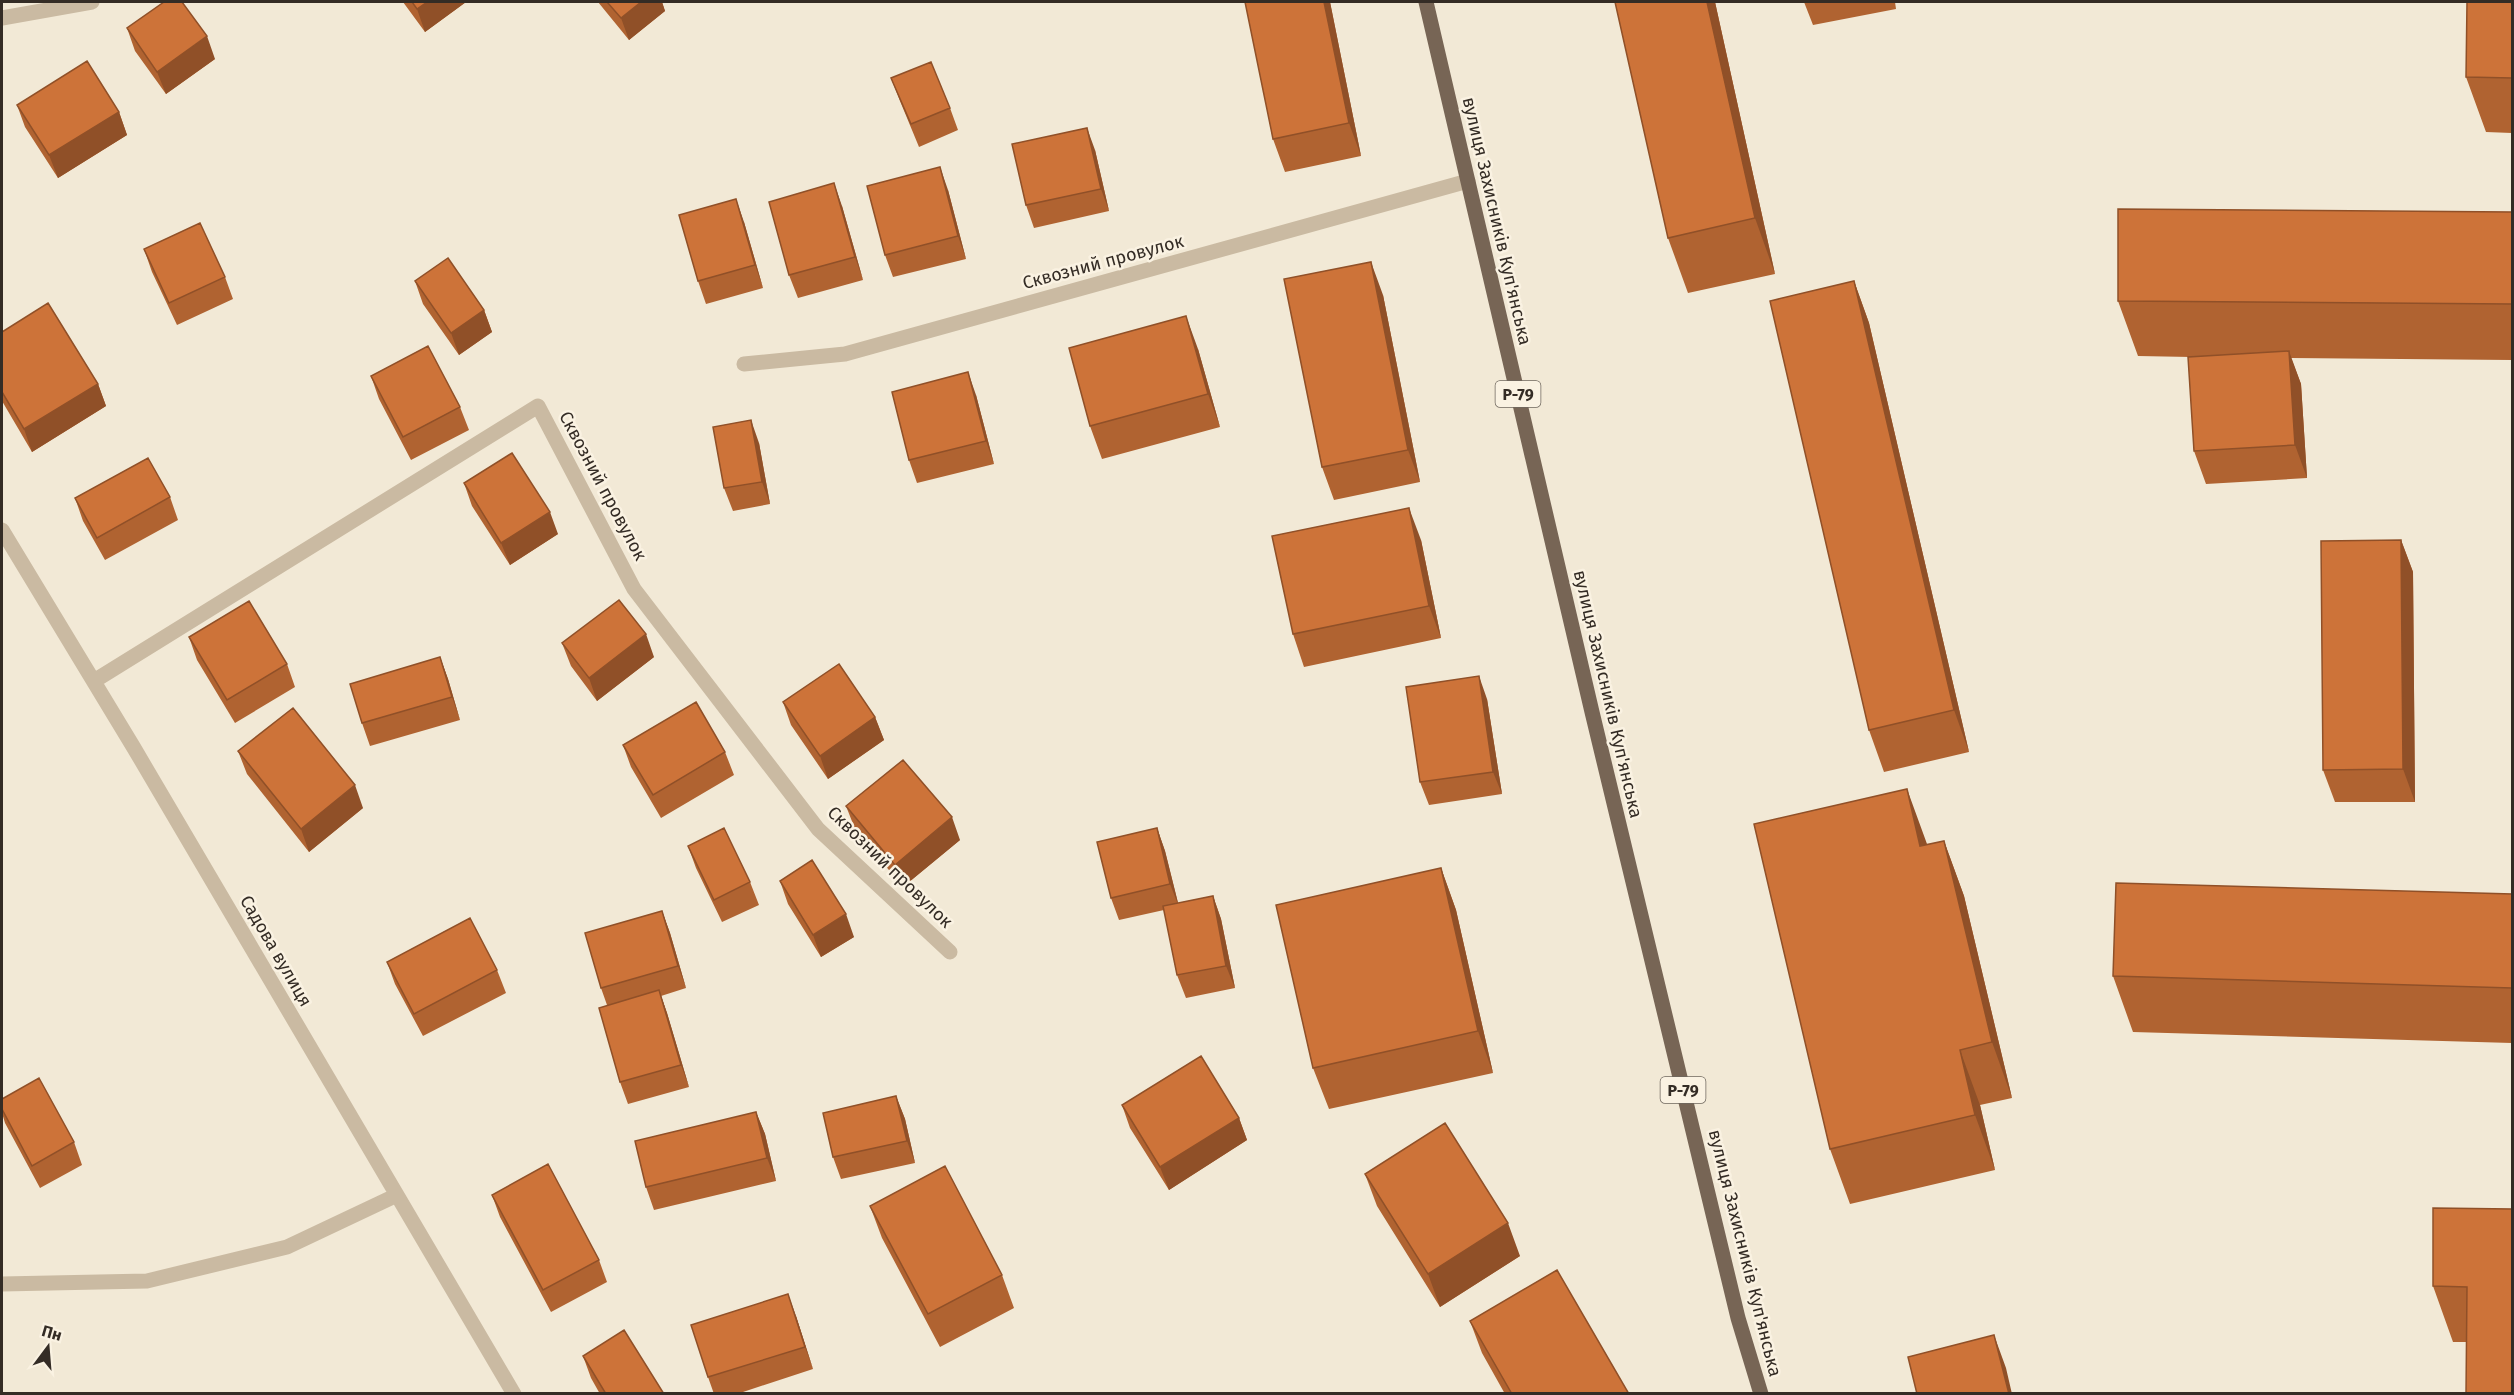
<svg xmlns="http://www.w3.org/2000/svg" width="2514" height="1395" viewBox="0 0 2514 1395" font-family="'Fira Sans',sans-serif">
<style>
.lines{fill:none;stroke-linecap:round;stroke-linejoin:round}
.minor{stroke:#cabaa2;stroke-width:15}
.major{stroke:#776555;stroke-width:15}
.wall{fill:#b06331}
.shaded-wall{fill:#905028}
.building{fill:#cd7339;stroke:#905028;stroke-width:1.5}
.labels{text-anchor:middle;stroke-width:5;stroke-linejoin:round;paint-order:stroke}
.shield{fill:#faf2e2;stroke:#6f675e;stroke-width:1.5}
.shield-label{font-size:16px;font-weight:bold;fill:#342c25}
.street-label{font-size:18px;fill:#342c25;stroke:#faf2e2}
</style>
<rect width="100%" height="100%" fill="#f2e9d6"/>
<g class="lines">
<path class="minor" d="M2,18L92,2
M744,364L845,354L1468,181
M2,530L134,748L514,1394
M94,681L538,406L634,589L818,829L950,952
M2,1284L147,1281L287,1247L397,1195"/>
<path class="major" d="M1426,2L1592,712L1738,1318L1761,1394"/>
</g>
<path class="wall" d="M403,2H466L425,32Z
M598,2H662L665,11L629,40Z
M1330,2L1361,156L1285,172L1273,139Z
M1715,2L1775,274L1688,293L1668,238Z
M1804,2H1895L1896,9L1813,25Z
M2512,2V133L2486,132L2466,77Z
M127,28L215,59L166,94L135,51Z
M891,78L950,108L958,130L919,147L900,101Z
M17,105L119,112L127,135L58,178L25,127Z
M1095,150L1109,211L1034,228L1026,205Z
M948,190L966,259L893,277L885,255Z
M842,206L863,280L798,298L789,275Z
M2512,212V360L2291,358L2301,384L2307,478L2206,484L2194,451L2191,357L2138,356L2118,301Z
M744,222L763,288L706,304L698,281Z
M144,249L225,277L233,299L177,325L152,272Z
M415,281L484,310L492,332L459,355L423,304Z
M1854,281L1869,323L1969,752L1884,772L1869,730Z
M1383,295L1420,482L1334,500L1322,467Z
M2,332L98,384L106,406L32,452L2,401Z
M1198,349L1220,427L1102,459L1090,426Z
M371,376L460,407L469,430L411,460L379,399Z
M976,395L994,464L917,483L909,460Z
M759,443L770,504L733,511L724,488Z
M464,483L558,534L510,565L472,506Z
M170,497L178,520L105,560L83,521L75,498Z
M1421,540L1441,638L1304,667L1293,634Z
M2401,540L2413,572L2415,802H2335L2323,770Z
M189,637L287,664L295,687L235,723L197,660Z
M562,643L654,657L597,701L571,666Z
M440,657L448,679L460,720L370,746L362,723Z
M1487,699L1502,794L1429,805L1420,782Z
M783,702L875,717L884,740L828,779L791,725Z
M623,745L725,752L734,775L661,818L631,767Z
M238,751L363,808L309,852L247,774Z
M846,806L960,840L903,887L855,829Z
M1157,828L1165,851L1178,903L1213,896L1221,919L1235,988L1186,998L1177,975L1164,910L1119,920L1111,898Z
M1944,841L1964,896L2012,1098L1980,1105L1995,1170L1850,1204L1830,1149L1927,845Z
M688,846L750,882L759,905L722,922L696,868Z
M1441,868L1456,910L1493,1073L1329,1109L1313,1068Z
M780,881L854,937L821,957L788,904Z
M2512,894V1043L2133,1032L2113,976Z
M662,911L670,933L686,988L661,996L667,1013L689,1087L628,1104L620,1082L607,1005L601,988Z
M387,962L497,970L506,993L423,1036L395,984Z
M896,1096L905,1119L915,1163L841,1179L833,1157Z
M2,1099L74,1142L82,1165L40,1188L5,1123L2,1113Z
M1122,1105L1239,1118L1247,1140L1169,1190L1130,1128Z
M756,1112L765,1134L776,1181L654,1210L646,1187Z
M1365,1174L1520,1256L1440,1307L1377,1206Z
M492,1195L599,1260L607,1282L551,1312L500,1217Z
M870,1206L1002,1275L1014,1308L940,1347L882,1238Z
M2512,1209L2467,1342H2453L2433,1286Z
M796,1316L813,1369L737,1394H714L708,1377Z
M1470,1321L1629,1394H1505L1482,1353Z
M583,1356L664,1394H600L591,1378Z"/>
<path class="shaded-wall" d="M427,2H466L425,32L417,9Z
M641,2H662L665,11L629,40L621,18Z
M1324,2H1330L1361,156L1349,123Z
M1707,2H1715L1775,274L1755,218Z
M207,36L215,59L166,94L157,72Z
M119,112L127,135L58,178L49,155Z
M1087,128L1095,150L1109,211L1101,189Z
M940,167L948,190L966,259L958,236Z
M834,183L842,206L863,280L855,257Z
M736,199L744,222L763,288L755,265Z
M1371,262L1383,295L1420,482L1408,450Z
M1854,281L1869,323L1969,752L1954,710Z
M484,310L492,332L459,355L451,333Z
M1186,316L1198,349L1220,427L1208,394Z
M2289,351L2301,384L2307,478L2295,445Z
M968,372L976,395L994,464L986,441Z
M98,384L106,406L32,452L24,429Z
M751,420L759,443L770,504L762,482Z
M1409,508L1421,540L1441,638L1429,606Z
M550,512L558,534L510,565L501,543Z
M2401,540L2413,572L2415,802L2403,769Z
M646,634L654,657L597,701L589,678Z
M440,657L448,679L460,720L452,697Z
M1479,676L1487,699L1502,794L1493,772Z
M875,717L884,740L828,779L820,756Z
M355,785L363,808L309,852L301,829Z
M1907,789L1927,844L1940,902L1920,846Z
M952,817L960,840L903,887L895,865Z
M1157,828L1165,851L1179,907L1170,884Z
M1944,841L1964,896L2012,1098L1992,1042Z
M1441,868L1456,910L1493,1073L1478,1031Z
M1213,896L1221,919L1235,988L1226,966Z
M662,911L670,933L686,988L678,966Z
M846,914L854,937L821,957L813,935Z
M659,990L667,1013L689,1087L681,1065Z
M1960,1050L1980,1105L1995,1170L1975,1115Z
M896,1096L905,1119L915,1163L907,1141Z
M756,1112L765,1134L776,1181L767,1158Z
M1239,1118L1247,1140L1169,1190L1160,1167Z
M1508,1223L1520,1256L1440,1307L1428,1274Z
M788,1294L796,1316L813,1369L805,1347Z
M1994,1335L2006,1368L2012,1394H2009Z"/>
<path class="building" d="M164,2H182L207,36L157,72L127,28Z
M412,2H427L417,9Z
M607,2H641L621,18Z
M1245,2H1324L1349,123L1273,139Z
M1615,2H1707L1755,218L1668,238Z
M2467,2H2512V78L2466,77Z
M87,61L119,112L49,155L17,105Z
M931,62L950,108L911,124L891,78Z
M1087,128L1101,189L1026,205L1012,144Z
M940,167L958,236L885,255L867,186Z
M834,183L855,257L789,275L769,202Z
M736,199L755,265L698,281L679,215Z
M2118,209L2512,212V304L2118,301Z
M200,223L225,277L169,303L144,249Z
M448,258L484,310L451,333L415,281Z
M1371,262L1408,450L1322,467L1284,279Z
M1854,281L1954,710L1869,730L1770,301Z
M48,303L98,384L24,429L2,392V332Z
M1186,316L1208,394L1090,426L1069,348Z
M428,346L460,407L403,437L371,376Z
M2289,351L2295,445L2194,451L2188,357Z
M968,372L986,441L909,460L892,392Z
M751,420L762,482L724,488L713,427Z
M512,453L550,512L501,543L464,483Z
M148,458L170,497L97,538L75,498Z
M1409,508L1429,606L1293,634L1272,536Z
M2401,540L2403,769L2323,770L2321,541Z
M619,600L646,634L589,678L562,643Z
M249,601L287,664L227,700L189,637Z
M440,657L452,697L362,723L350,684Z
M839,664L875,717L820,756L783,702Z
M1479,676L1493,772L1420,782L1406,687Z
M696,702L725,752L653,795L623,745Z
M293,708L355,785L301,829L238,751Z
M903,760L952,817L895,865L846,806Z
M1907,789L1920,846L1944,841L1992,1042L1960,1050L1975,1115L1830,1149L1754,824Z
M724,828L750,882L714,900L688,846Z
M1157,828L1170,884L1111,898L1097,842Z
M812,860L846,914L813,935L780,881Z
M1441,868L1478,1031L1313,1068L1276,905Z
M2116,883L2512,894V988L2113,976Z
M1213,896L1226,966L1177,975L1163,906Z
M662,911L678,966L601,988L585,933Z
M470,918L497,970L414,1014L387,962Z
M659,990L681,1065L620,1082L599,1008Z
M1201,1056L1239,1118L1160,1167L1122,1105Z
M39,1078L74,1142L32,1166L2,1109V1099Z
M896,1096L907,1141L833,1157L823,1113Z
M756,1112L767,1158L646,1187L635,1141Z
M1445,1123L1508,1223L1428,1274L1365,1174Z
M548,1164L599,1260L543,1290L492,1195Z
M945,1166L1002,1275L928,1314L870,1206Z
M2433,1208L2512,1209V1394H2466L2467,1287L2433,1286Z
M1557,1270L1629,1394H1512L1470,1321Z
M788,1294L805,1347L708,1377L691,1325Z
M624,1330L664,1394H606L583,1356Z
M1994,1335L2009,1394H1917L1908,1357Z"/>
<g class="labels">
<g class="shield">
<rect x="1495.5" y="381" width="45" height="26" rx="4.5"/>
<rect x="1660.5" y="1077" width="45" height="26" rx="4.5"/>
</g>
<g class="shield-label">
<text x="1518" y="400">Р-79</text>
<text x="1683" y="1096">Р-79</text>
</g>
<g class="street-label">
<text transform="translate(1497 221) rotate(77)" y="6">вулиця Захисників Куп'янська</text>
<text transform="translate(1103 262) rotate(-15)" y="6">Сквозний провулок</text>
<text transform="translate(603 486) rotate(62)" y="6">Сквозний провулок</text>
<text transform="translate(1608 694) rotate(77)" y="6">вулиця Захисників Куп'янська</text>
<text transform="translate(890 867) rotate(44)" y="6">Сквозний провулок</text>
<text transform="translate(276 951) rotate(60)" y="6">Садова вулиця</text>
<text transform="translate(1745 1253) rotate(76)" y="6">вулиця Захисників Куп'янська</text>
</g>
</g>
<rect width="2514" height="1395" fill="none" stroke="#342c25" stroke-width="6"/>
<g transform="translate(48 1347) rotate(16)" stroke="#faf2e2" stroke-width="4.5" paint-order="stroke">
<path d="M0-4.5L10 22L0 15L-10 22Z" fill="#342c25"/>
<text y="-9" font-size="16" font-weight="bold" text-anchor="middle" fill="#342c25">Пн</text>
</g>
</svg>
